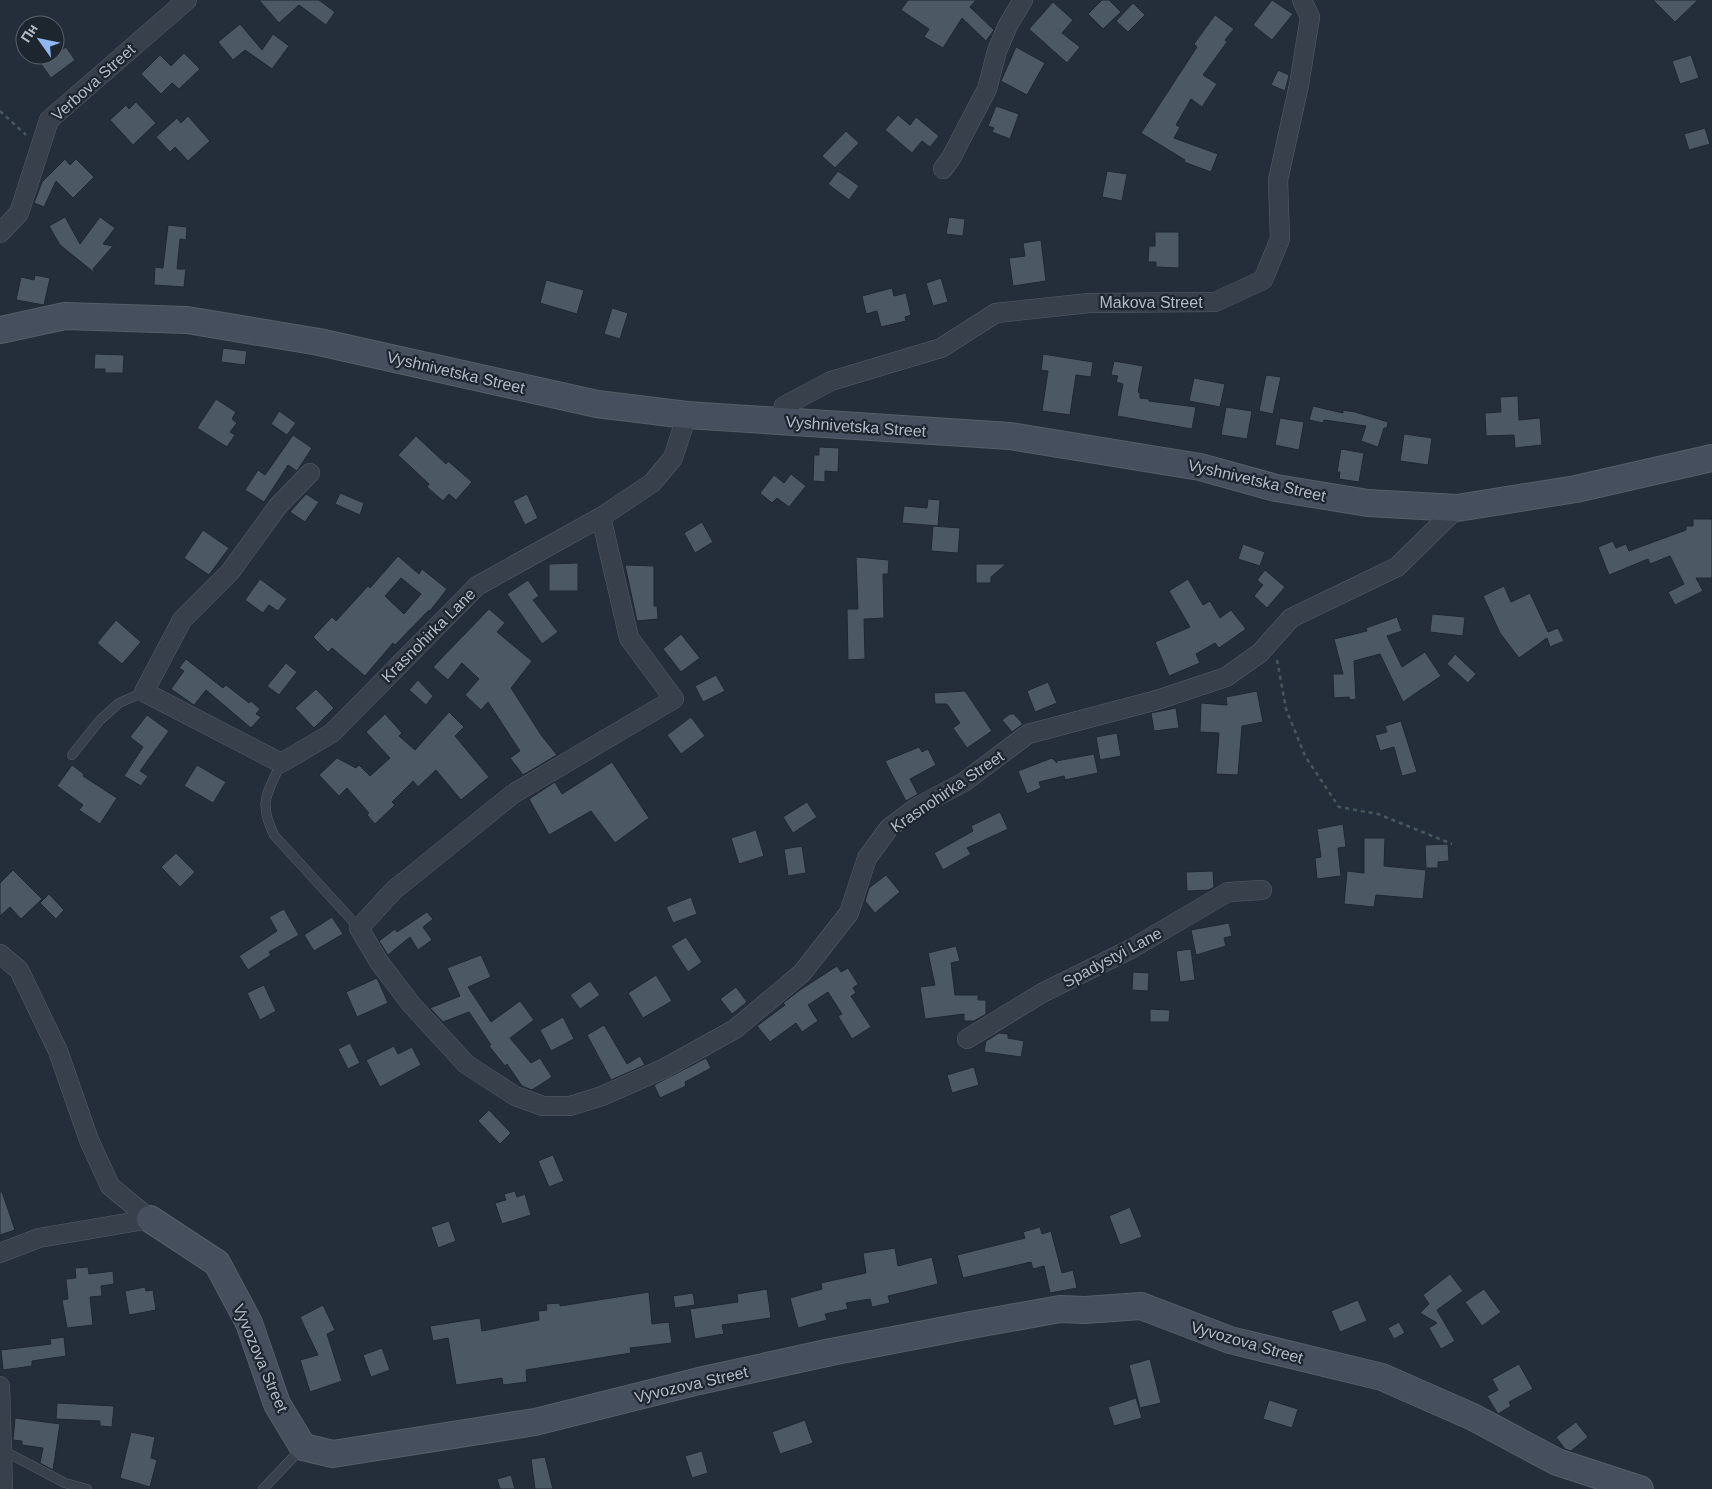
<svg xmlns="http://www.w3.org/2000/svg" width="1712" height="1489" viewBox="0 0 1712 1489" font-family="Arial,sans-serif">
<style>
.building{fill:#4d5865;stroke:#1f2731;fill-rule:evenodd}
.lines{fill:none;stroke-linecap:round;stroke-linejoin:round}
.lane-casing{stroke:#565e68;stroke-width:10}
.street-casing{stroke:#565e68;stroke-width:20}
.secondary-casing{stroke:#565e68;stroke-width:28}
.path{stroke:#46585a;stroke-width:2.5;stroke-dasharray:4 4;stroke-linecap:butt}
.lane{stroke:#38404b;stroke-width:9}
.street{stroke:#38404b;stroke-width:19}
.secondary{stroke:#464f5d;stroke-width:26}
.labels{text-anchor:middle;stroke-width:4.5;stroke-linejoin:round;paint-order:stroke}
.street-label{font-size:16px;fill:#b3bbc6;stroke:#1d252f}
</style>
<rect width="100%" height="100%" fill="#242e3a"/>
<path class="building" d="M259,0H319L335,12L326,25L299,5L279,23Z
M908,0H976L970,7L994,30L986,41L962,18L943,48L924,37L929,29L901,10Z
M1102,0H1109L1121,12L1103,29L1088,14Z
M1272,0L1293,14L1272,40L1253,25Z
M1653,0H1698L1675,22Z
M1053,2L1073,20L1062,33L1080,47L1067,63L1029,29Z
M1133,3L1145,15L1128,32L1116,21Z
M1215,15L1234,29L1225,40L1227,42L1203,75L1217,84L1202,107L1191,99L1176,125L1180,127L1174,138L1218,154L1211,172L1184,162L1185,160L1141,133L1197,47L1194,44Z
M240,24L262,50L273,34L289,46L272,69L245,50L233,60L218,42Z
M66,47L75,60L51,78L41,64Z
M1016,47L1045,63L1027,95L1001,81Z
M184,53L200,69L179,89L172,83L161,94L141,74L160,55L171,66Z
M1691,55L1699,78L1680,84L1672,61Z
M1278,70L1289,75L1285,91L1271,85Z
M136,102L156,123L133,145L110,120L126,105L129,109Z
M996,106L1019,114L1010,139L992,132L994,128L988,126Z
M898,115L910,125L916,117L939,136L930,147L922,141L912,153L885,130Z
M188,116L210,141L188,161L175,147L170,152L156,137L177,118L181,123Z
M1705,128L1710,144L1689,150L1684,134Z
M846,131L859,143L835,168L822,156Z
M65,159L70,165L76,159L94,177L73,198L56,181L44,207L34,203L42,182Z
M838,171L859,186L849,200L828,184Z
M1107,171L1127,174L1122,201L1102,197Z
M65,217L80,244L100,217L115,228L103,244L113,246L93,269L96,274L60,245L49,226Z
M949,217L965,219L963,236L946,234Z
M168,225L187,227L186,240L180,239L177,269H186L184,287L154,285L155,267L163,268Z
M1155,232H1179V268L1156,267V262H1148L1149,246H1155Z
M1041,240L1046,281L1013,286L1009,258L1025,256L1023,243Z
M35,275L50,278L44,305L16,300L21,277L34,280Z
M941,278L948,302L933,306L926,283Z
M546,280L584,290L577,314L540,303Z
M892,288L894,296L906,293L911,315L905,317L906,321L881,327L877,311L866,314L862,296Z
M612,308L628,313L620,339L604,334Z
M223,348L247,351L245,365L221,362Z
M95,354L124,355L123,373H105V369H94Z
M1043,354L1093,362L1091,377L1076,375L1070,415L1042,411L1048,371L1041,370Z
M1114,361L1143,366L1138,392L1140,393V398L1149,399V401L1196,407L1192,429L1117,416L1123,384L1116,382L1118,376L1111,375Z
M1266,375L1281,377L1273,414L1259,411Z
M1194,378L1225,384L1220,407L1189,401Z
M1518,396L1519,420L1540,418L1542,445L1515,448L1514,435L1486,436L1485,413L1501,412L1500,397Z
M216,399L236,412L232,419L237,423L230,432L235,435L227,447L197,428Z
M1313,406L1343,413V410L1355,412L1388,422L1387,428H1384L1378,447L1361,441L1366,426L1324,420L1323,423L1309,420Z
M1226,407L1252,411L1247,439L1221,435Z
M279,411L296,423L287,435L271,424Z
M1280,418L1304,422L1299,450L1275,445Z
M1404,434L1432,438L1428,465L1400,461Z
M293,435L312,448L297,471L288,465L264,502L245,490L258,470L265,475Z
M416,436L446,464L448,461L472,482L456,500L449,494L443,501L427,487L429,484L398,455Z
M819,447L839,448L838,472L825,471V482L813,481L814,455H819Z
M1341,449L1364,453L1359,482L1339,479L1340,472H1337Z
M791,474L806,486L789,507L777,498L772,503L760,493L774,475L784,483Z
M340,493L364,503L360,515L335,504Z
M306,494L319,502L305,522L290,512Z
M527,494L538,518L525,525L513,501Z
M928,499L940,500L938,526L902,523L904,506L927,508Z
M1693,519H1712V578H1696L1703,591L1675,605L1668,592L1684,584L1670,556L1650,564L1648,559L1609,575L1598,547L1613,541L1616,548L1626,544L1629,551L1686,530V526H1693Z
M702,522L713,542L695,553L684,533Z
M933,526L960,528L958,553L931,551Z
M203,530L229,548L209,575L184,558Z
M1243,544L1265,552L1260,566L1238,559Z
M398,556L419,574L422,569L447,589L430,611L429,610L395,645L393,643L365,676L332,648L328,652L313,637L332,617L336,621L368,586L370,588ZM401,578L421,594L404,614L385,596Z
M856,557L889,560L888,574H883L884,618L864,619L865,659L848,660L847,609H858Z
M578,563V591H549V564Z
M976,564H1006L991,577V583H976Z
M625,565L654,566V606H657L658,619L637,621Z
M1265,570L1285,587L1267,608L1254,596L1263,585L1257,580Z
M260,579L287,599L278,611L269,605L263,613L245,600Z
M1188,579L1203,605L1210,601L1220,618L1231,610L1246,629L1219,648L1215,643L1196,654L1200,663L1169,676L1155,642L1190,627L1169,591Z
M528,580L539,596L533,600L558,632L542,644L507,594Z
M1504,586L1511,602L1530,593L1548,632L1558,628L1564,641L1550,647L1547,638L1519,658L1500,633L1483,596Z
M489,609L505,623L497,632L532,661L511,688L541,735L557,755L523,775L510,758L520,751L488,702L481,710L465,695L479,679L462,663L448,680L433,667Z
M1432,614L1465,617L1463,636L1430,632Z
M1397,617L1402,631L1387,636L1402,667L1425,652L1441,676L1403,702L1380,654L1354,661L1356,699L1350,700L1349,697L1334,698L1333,674H1343L1334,639L1367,631L1366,628Z
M116,620L141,642L122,664L97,643Z
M681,634L700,658L681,672L663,649Z
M1455,654L1476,674L1468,683L1447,664Z
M186,659L223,688L226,685L249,703L251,701L260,709L256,714L261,717L251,728L206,690L194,705L171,689L184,671L179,668Z
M286,663L297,672L279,695L267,686Z
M716,675L725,691L703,702L695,686Z
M418,680L433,696L426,705L409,690Z
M1048,682L1057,703L1035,712L1027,691Z
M316,689L334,708L314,728L295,708Z
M965,691L992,731L967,748L953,728L960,723L947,704H935L934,693Z
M1257,691L1263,722L1242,726L1238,775L1216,774L1219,733L1200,732L1201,703L1227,705L1226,697Z
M1176,708L1179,728L1154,731L1151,713Z
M449,712L464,727L455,736L489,777L461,800L436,770L418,787L413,781L392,802L395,805L375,824L367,815L369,813L347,788L339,796L319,775L337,758L356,768L359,765L370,776L390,758L366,732L385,714L402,733L399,736L415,750Z
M1010,714H1014L1023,724L1012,732L1002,720Z
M147,715L169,731L140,771L148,776L141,786L124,776L143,747L130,737Z
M691,717L705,736L681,754L667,735Z
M1401,721L1417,772L1402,776L1394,747L1380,751L1375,735L1387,732L1385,726Z
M1117,733L1121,756L1100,760L1096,737Z
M919,747L922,752L928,749L936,765L910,779L918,794L906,801L885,761Z
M1094,754L1098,773L1065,780L1064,776L1039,782L1041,788L1027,794L1018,771L1052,758L1057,763L1056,761Z
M612,762L649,818L615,843L591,811L549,835L529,799L555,782L562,794Z
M72,765L84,774L83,776L117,798L100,824L79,810L83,805L57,786Z
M197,765L226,782L213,803L184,786Z
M807,802L817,817L793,833L783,817Z
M1000,812L1008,829L967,848L971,854L943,870L934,853L973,831L971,826Z
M1343,824L1346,847L1338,848L1341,876L1317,879L1315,858L1321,857L1317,829Z
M756,830L764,856L739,864L731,838Z
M1364,838H1385L1384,866L1426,870L1423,899L1376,895L1374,907L1344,904L1347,871L1364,873Z
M1448,844L1449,861L1438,862V868H1426L1425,845Z
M802,846L806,873L788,876L784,849Z
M176,853L195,872L180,887L161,867Z
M13,870L42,899L21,919L10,907L0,916V883Z
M1213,871L1214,887L1209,890L1187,891L1186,872Z
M886,875L900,892L875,913L865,901L869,888Z
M49,894L64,910L56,919L40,903Z
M691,897L697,914L673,923L666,907Z
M284,909L299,935L269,952L271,955L248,970L239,956L277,931L269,917Z
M427,912L433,919L423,927L432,940L418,950L410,937L388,955L379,941L395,929L397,932Z
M332,917L343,934L314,951L304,935Z
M1229,923L1232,936L1224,938L1226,946L1196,955L1191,930Z
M686,937L702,962L688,972L671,946Z
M956,946L960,961L951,963L955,995H978V1000H986V1014L974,1021H964V1014L925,1019L920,987L935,985L928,953Z
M1191,949L1195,980L1180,982L1176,951Z
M481,955L491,977L468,987L491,1022L520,1001L534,1020L510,1038L531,1063L540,1058L552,1077L532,1090L522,1086L507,1064L505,1066L489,1046L491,1045L469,1012L443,1022L430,1008L460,996L447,968Z
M837,966L841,972L848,968L858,984L853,988L856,993L851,996L871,1027L852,1039L838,1016L842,1014L828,992L808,1005L818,1021L802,1032L796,1023L770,1042L757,1026L785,1005L783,1003L800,990Z
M1133,972L1149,973L1148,991L1132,990Z
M656,975L672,1001L643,1018L628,993Z
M377,978L388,1003L357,1017L346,992Z
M590,981L600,995L580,1009L570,995Z
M264,985L276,1011L260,1020L247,993Z
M736,987L747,1002L732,1014L720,999Z
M1150,1009L1170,1010L1169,1022H1150Z
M563,1017L574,1039L551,1051L540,1030Z
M604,1025L627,1064L640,1056L645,1065L611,1080L587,1035Z
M999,1033L1008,1034V1038L1024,1041L1021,1057L984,1052L986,1041Z
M350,1043L360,1063L348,1069L338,1049Z
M394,1046L398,1054L412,1047L421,1065L380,1087L366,1060Z
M706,1058L711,1068L685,1082L686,1086L660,1098L654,1085Z
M974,1067L979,1085L952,1093L947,1075Z
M489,1110L511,1133L500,1144L478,1121Z
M553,1155L564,1181L549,1187L538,1161Z
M515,1191L517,1197L525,1194L531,1215L502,1224L495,1203L506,1200L504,1194Z
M0,1192H2L15,1230L0,1235Z
M1130,1207L1142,1237L1120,1245L1109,1216Z
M449,1221L456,1241L438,1248L431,1227Z
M1040,1227L1042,1234L1051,1231L1062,1273L1073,1270L1077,1288L1050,1293L1044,1266L1033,1269L1031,1262L963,1278L957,1255L1025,1238L1023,1232Z
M895,1248L898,1266L932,1257L938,1284L888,1296L890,1303L872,1307L870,1299L846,1303L848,1309L825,1314L827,1320L798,1328L790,1298L822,1289L821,1283L866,1273L863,1253Z
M88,1267L89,1274L113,1271L114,1284L101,1286L102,1296L90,1297L93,1325L67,1328L62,1300L68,1299L66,1279L76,1278L75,1268Z
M1450,1274L1463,1291L1437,1310L1455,1341L1441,1349L1429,1328L1437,1323L1420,1313L1429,1304L1423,1295Z
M145,1287L146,1291L153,1290L156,1310L129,1315L125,1291Z
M767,1289L771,1318L722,1325L724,1334L695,1339L690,1309L738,1302L737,1294Z
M1484,1289L1501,1312L1482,1326L1465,1302Z
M649,1292L652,1324L669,1322L672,1343L630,1348L631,1353L526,1370L527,1382L503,1385L502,1378L456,1385L448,1338L433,1341L430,1326L480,1318L482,1331L539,1320L538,1311L547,1310L546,1304L560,1303V1306Z
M693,1293L695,1305L675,1308L673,1296Z
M1358,1300L1367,1321L1340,1332L1331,1311Z
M323,1305L335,1330L327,1334L342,1381L310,1392L300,1360L318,1355L300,1317Z
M1399,1322L1405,1333L1394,1339L1388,1328Z
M64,1337L66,1356L32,1361V1366L3,1370L1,1350L51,1344L50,1339Z
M382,1348L390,1370L371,1377L363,1355Z
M1150,1359L1161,1403L1140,1408L1129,1365Z
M1519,1364L1533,1389L1509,1402L1511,1406L1498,1414L1487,1396L1498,1390L1492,1379Z
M1136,1398L1142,1418L1114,1426L1108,1407Z
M1269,1400L1298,1409L1292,1428L1263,1419Z
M57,1403L114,1406L112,1427L100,1426V1421L56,1419Z
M15,1418L60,1424L53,1470L40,1463L43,1448L22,1445V1441L13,1440Z
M805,1420L813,1443L780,1454L772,1432Z
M1576,1422L1588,1437L1571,1451L1565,1449L1556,1437Z
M131,1432L155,1437L151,1458L157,1460L150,1487L120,1478Z
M702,1451L708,1473L692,1478L685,1456Z
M545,1457L553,1489H535L531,1459Z
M511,1475L515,1489H500L497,1479Z"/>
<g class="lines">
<defs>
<path id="lane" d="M72,755L100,720L119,703L144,692
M281,763C267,795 258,801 274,835L359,928
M2,1450L65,1483L87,1489
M263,1489L301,1449"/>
<path id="street" d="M943,169L951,158L987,89L997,51L1008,25L1023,0
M0,233L19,213L49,120L187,0
M779,422L784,406L831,381L941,348L996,313L1089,303L1215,302L1263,280L1280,239L1278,180L1299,85L1310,17L1302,0
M310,473L278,506L230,572L182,620L144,692L281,763L332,733L477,586L601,517L652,483L673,458L687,415
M601,517L629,638L674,699L513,794L394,890L359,928L379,962L411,1004L466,1064L515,1096L543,1106H570L602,1096L663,1069L735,1029L802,973L849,913L867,858L889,828L917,807L964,782L1028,734L1157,700L1226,677L1260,653L1291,618L1397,567L1457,508
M0,954L19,970L58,1051L89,1140L110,1186L150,1219
M967,1039L1042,993L1131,949L1228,892L1262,890
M0,1253L39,1238L150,1219
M0,1386L3,1489"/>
<path id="secondary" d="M0,330L65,316L187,320L319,342L597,404L687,415L1010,436L1200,467L1276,488L1368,503L1457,508L1576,489L1712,458
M150,1219L217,1263L249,1323L277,1404L303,1447L333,1454L535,1422L699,1381L831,1352L971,1325L1060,1309L1085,1310L1141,1306L1230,1340L1382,1377L1473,1417L1557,1462L1640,1489"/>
</defs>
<use href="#lane" class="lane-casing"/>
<use href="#street" class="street-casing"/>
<use href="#secondary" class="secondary-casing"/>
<path class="path" d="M0,111L26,135
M1277,660L1286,709L1305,756L1339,807L1378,814L1452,844"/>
<use href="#lane" class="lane"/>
<use href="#street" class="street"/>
<use href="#secondary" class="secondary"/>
</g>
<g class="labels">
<g class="street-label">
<text transform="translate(93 82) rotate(-42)" y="6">Verbova Street</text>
<text x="1151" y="308">Makova Street</text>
<text transform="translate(456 372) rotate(13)" y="6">Vyshnivetska Street</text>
<text transform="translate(856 426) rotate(4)" y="6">Vyshnivetska Street</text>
<text transform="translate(1257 480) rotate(13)" y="6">Vyshnivetska Street</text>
<text transform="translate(428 635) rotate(-45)" y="6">Krasnohirka Lane</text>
<text transform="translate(947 791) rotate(-34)" y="6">Krasnohirka Street</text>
<text transform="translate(1112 957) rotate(-28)" y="6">Spadystyi Lane</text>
<text transform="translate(1247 1342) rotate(16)" y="6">Vyvozova Street</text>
<text transform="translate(261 1358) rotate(67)" y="6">Vyvozova Street</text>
<text transform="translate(691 1384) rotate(-13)" y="6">Vyvozova Street</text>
</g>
</g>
<g transform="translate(40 40) rotate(303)"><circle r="24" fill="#1d252f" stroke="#59616b"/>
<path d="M0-4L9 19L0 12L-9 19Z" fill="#8fb7f0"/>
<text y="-8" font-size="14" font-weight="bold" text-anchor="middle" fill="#b3bbc6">Пн</text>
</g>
</svg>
